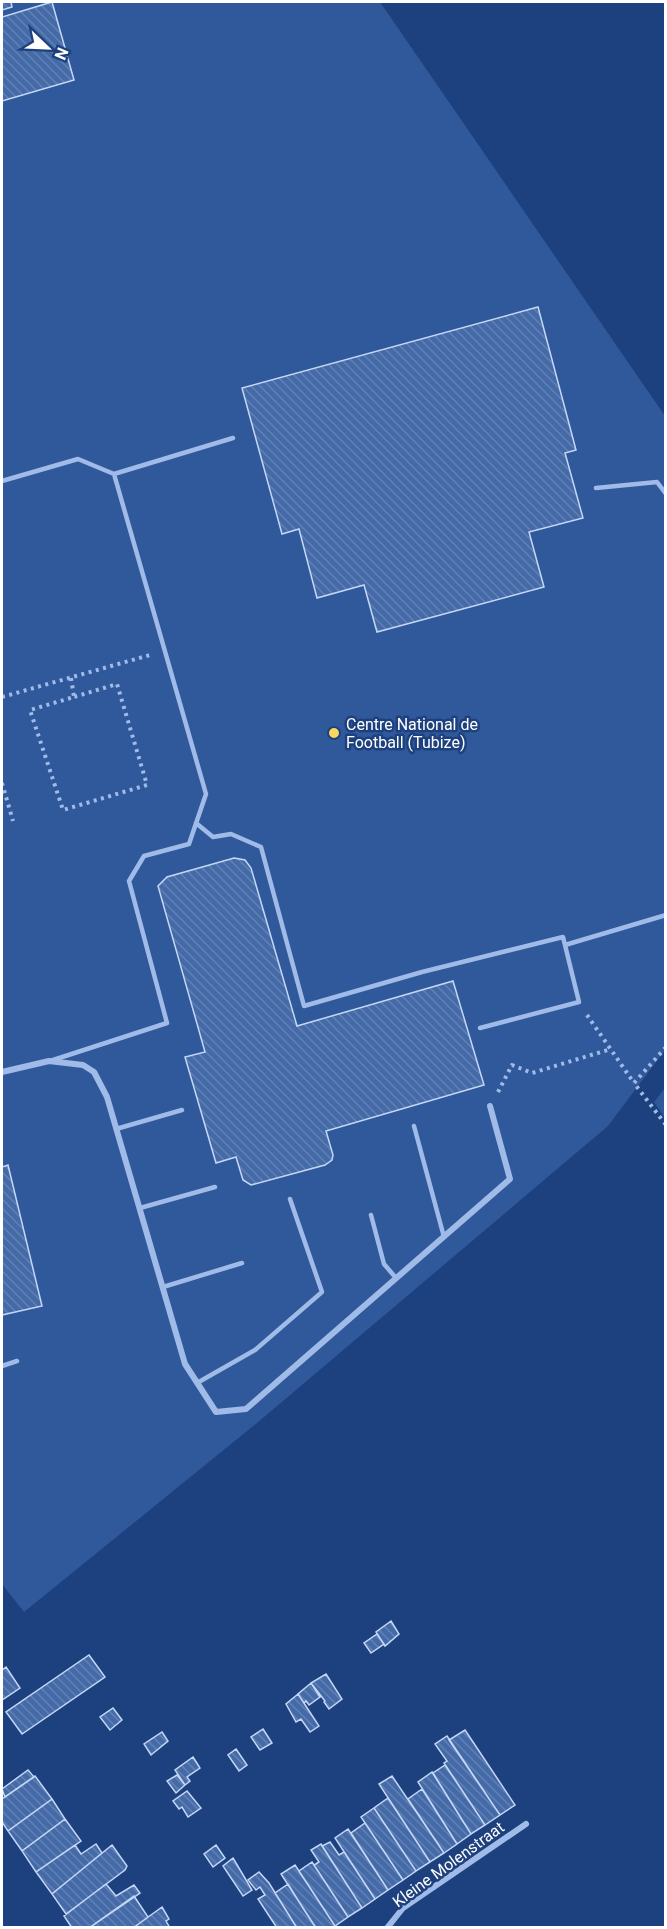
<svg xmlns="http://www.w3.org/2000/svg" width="667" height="1929" viewBox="0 0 667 1929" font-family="Roboto,sans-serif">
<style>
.pitch{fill:#30599c}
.building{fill:url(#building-back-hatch);stroke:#c4d7f6;stroke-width:1.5}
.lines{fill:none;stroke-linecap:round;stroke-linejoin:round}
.path{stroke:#a0bbe8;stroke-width:4;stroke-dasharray:3 4.5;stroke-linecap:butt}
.service{stroke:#a0bbe8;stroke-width:4.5}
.minor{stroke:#a0bbe8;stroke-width:6}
.poi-dot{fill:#f8d75e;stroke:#1d407e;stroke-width:2}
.labels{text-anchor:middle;stroke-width:5;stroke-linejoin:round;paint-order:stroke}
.poi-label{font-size:16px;fill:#fff;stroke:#1d407e;text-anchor:start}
.street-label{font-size:16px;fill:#fff;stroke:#1d407e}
</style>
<defs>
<pattern id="building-back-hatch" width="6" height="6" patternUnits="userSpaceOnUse" patternTransform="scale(1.5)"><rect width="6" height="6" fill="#456aa8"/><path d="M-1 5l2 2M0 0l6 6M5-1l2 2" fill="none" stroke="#6180b5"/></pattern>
</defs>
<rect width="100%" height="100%" fill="#1d407e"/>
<path class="pitch" d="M2,2H380L665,416V1050L608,1126L257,1423L24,1612L2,1584Z
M665,1088V1118L654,1102Z"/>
<path class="building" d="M2,2H11L12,7L2,10Z
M52,2L74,80L2,101V17Z
M538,307L576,450L565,453L583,518L529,532L544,587L377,632L364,585L317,598L299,529L282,534L242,388Z
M234,858L245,860L251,868L297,1026L453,981L484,1085L326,1131L333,1155L332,1160L325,1165L251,1185L243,1180L236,1157L216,1163L185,1057L205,1052L158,886L167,877Z
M8,1165L42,1306L2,1315V1167Z
M391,1621L399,1634L385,1646L376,1632Z
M377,1634L384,1644L371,1653L364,1643Z
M89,1655L105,1677L22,1734L6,1712Z
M6,1667L20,1688L2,1700V1670Z
M326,1674L342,1699L329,1709L324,1702L325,1701L311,1683Z
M311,1683L320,1697L309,1705L306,1701L304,1703L298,1694Z
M298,1694L319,1726L310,1732L301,1719L296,1722L286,1704Z
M113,1708L122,1720L110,1730L100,1717Z
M263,1729L272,1743L260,1750L251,1737Z
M465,1730L515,1805L500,1815L449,1740Z
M162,1732L168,1741L151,1755L144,1744Z
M447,1736L500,1815L485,1825L444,1763L447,1761L435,1744Z
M236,1749L247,1765L239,1771L228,1755Z
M193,1757L200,1768L187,1777L190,1781L185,1785L175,1770Z
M445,1765L485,1825L471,1834L433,1773Z
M28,1770L34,1777L5,1797L2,1789Z
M432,1772L471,1834L457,1844L418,1782Z
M177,1775L185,1785L176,1793L167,1781Z
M35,1776L52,1799L8,1831L2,1822V1799Z
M392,1776L444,1853L430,1862L379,1784Z
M422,1789L457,1844L444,1853L408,1799Z
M187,1791L201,1808L188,1817L182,1807L179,1809L173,1801Z
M388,1798L430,1862L416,1871L374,1808Z
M52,1799L65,1819L22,1851L8,1831Z
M374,1808L416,1871L403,1880L361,1817Z
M65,1819L81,1841L36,1872L22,1851Z
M365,1823L403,1880L388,1890L351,1833Z
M348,1829L388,1890L375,1899L335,1838Z
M330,1842L339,1855L344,1852L375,1899L362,1908L322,1846Z
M96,1844L102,1853L52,1894L36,1872L75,1845L81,1854Z
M321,1844L362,1908L348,1917L314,1865L319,1862L311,1850Z
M112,1845L127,1866L125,1870L66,1914L52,1894Z
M216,1845L225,1858L213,1867L204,1854Z
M233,1858L252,1890L243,1896L223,1866Z
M312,1862L348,1917L335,1926L299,1871Z
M295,1865L335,1926L332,1928H316L281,1874Z
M259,1872L269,1883L297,1928H277L258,1899L265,1895L260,1887L256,1890L248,1880Z
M106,1884L116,1896L134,1885L140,1893L89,1928H72L64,1916Z
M288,1884L301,1905L316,1928H297L275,1893Z
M134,1896L148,1917L133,1928H89Z
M162,1907L169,1919L166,1921L170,1928H133Z"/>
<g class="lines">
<path class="path" d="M71,678L74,697L30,710L63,810L147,785L117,684L74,697
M2,697L150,655
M2,783L13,821
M587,1015L634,1083
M666,1047L634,1083L666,1125
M498,1092L512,1065L532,1073L611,1049"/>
<path class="service" d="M114,474L233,438
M2,481L78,459L114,474L206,794L189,844L144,856L129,881L167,1023L50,1061
M596,488L657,482L666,494
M196,823L213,837L231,834L261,847L304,1006L422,972L563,937L579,1002L480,1028
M565,945L666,915
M414,1126L444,1237
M116,1129L182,1110
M140,1208L215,1187
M371,1215L384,1264L396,1278
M163,1287L242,1263
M2,1366L17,1361
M197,1383L255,1350L322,1292L290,1199"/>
<path class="minor" d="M2,1072L49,1061L83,1065L94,1072L107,1097L185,1364L216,1412L246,1409L510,1179L490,1106
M387,1928L403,1908L526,1824"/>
</g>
<circle class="poi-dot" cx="334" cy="733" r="6"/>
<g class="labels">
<g class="poi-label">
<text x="346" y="730">Centre National de<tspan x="346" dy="18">Football (Tubize)</tspan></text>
</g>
<g class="street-label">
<text transform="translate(448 1864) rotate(-36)" y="6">Kleine Molenstraat</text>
</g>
</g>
<rect width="667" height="1929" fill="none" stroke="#ffffff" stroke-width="6"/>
<g transform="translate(48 48) rotate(113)" stroke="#1d407e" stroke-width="4.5" paint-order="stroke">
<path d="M0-4.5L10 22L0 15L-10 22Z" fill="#ffffff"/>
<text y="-9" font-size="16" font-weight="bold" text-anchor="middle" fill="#ffffff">N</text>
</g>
</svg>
